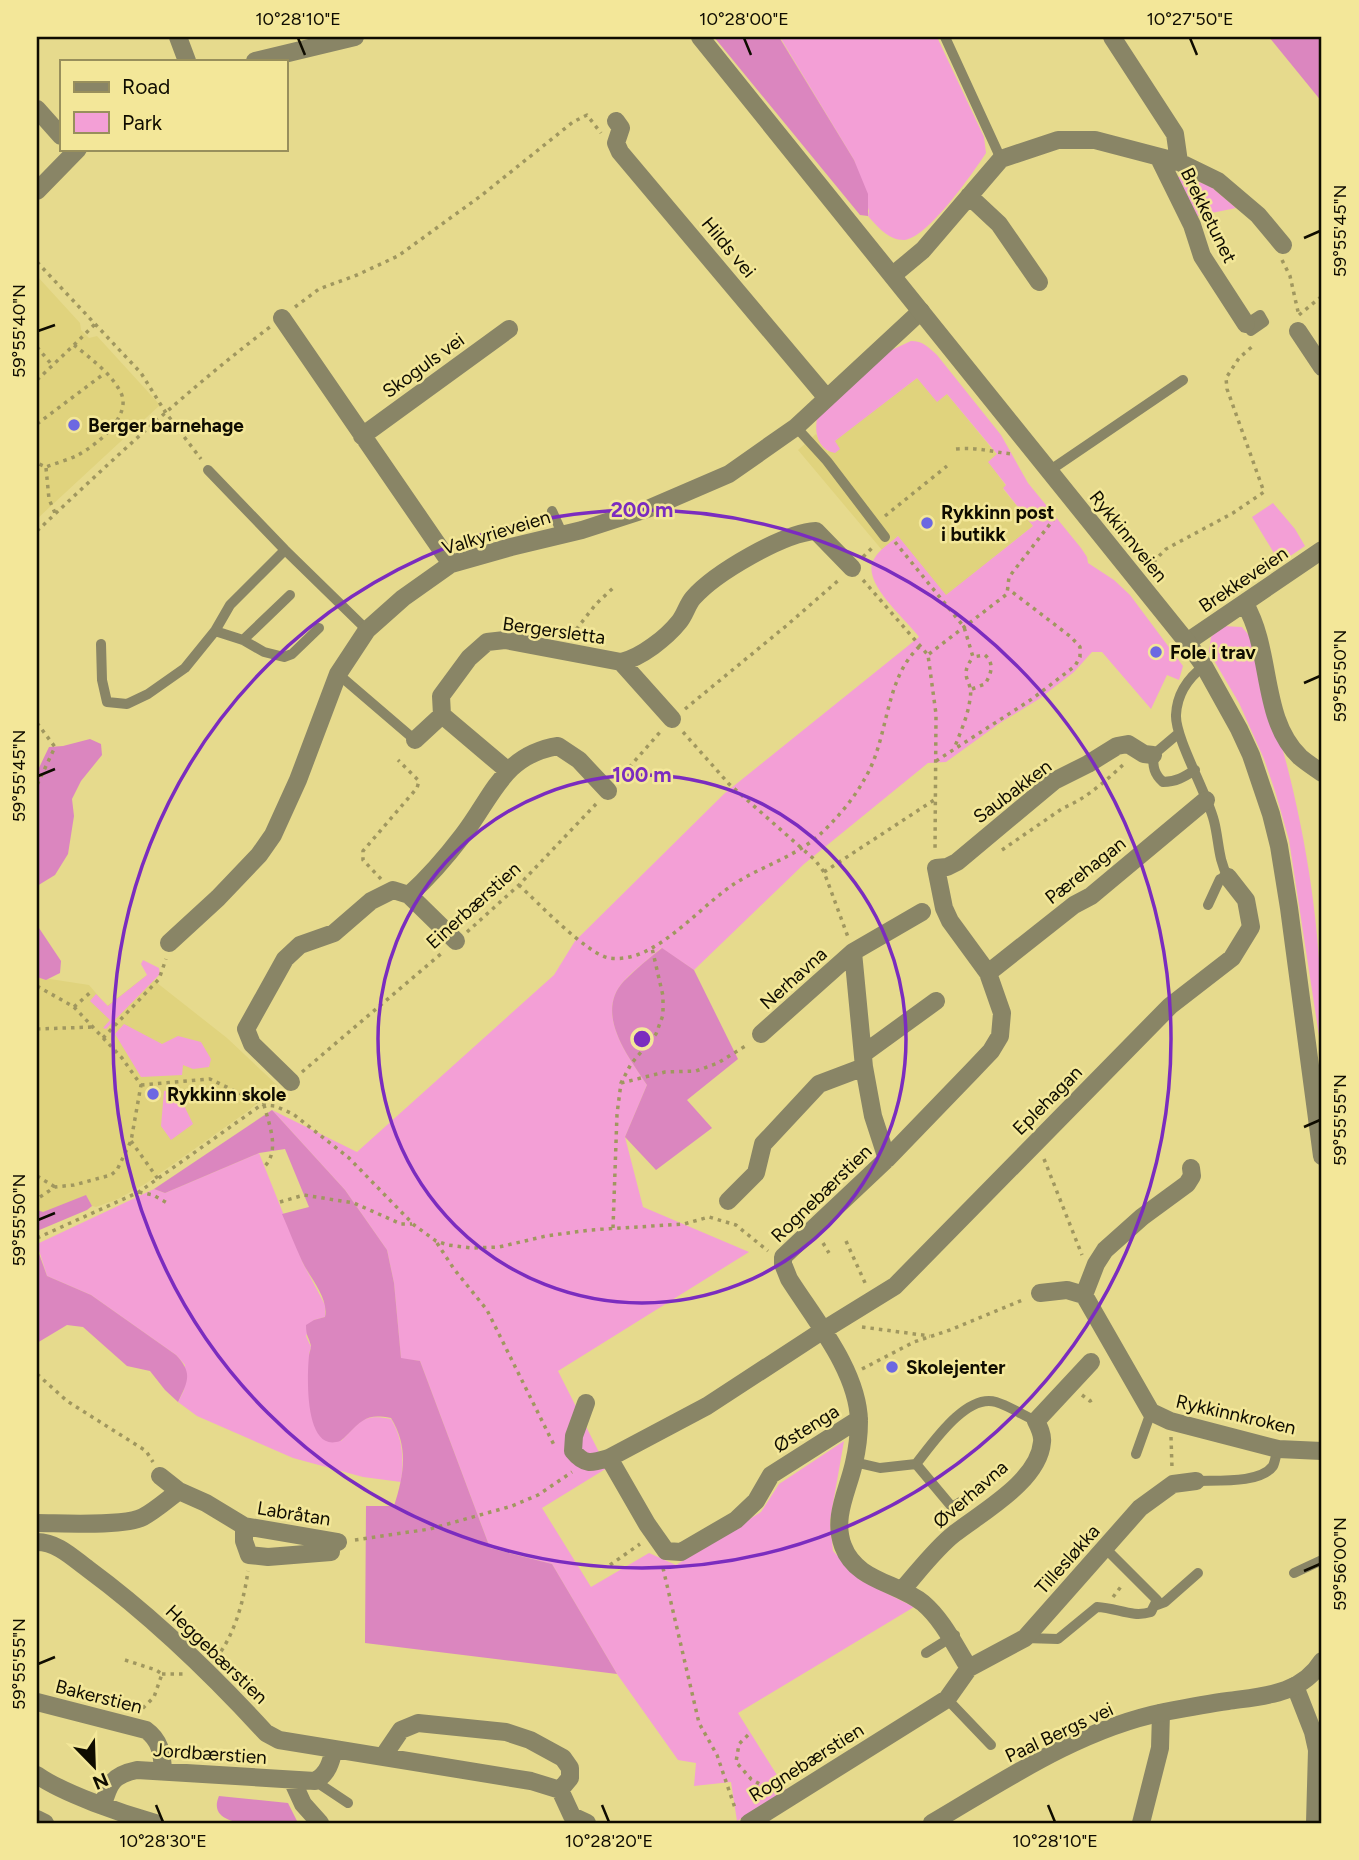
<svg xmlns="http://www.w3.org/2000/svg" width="1359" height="1860" viewBox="0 0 1359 1860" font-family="Figtree,sans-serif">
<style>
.built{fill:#e0d37d}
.green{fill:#f39fd6}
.forest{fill:#db86bf}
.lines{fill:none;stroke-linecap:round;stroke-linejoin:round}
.path{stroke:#a0975f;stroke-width:3.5;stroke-dasharray:3.5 5;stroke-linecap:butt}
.service{stroke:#898566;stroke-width:10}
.minor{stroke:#898566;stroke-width:18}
.tertiary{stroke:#898566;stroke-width:18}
.ticks{fill:none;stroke:#0f0c00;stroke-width:2.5}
.ring{fill:none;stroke:#7b2cbf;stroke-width:3.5}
.poi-dot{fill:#6c68e2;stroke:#f3e799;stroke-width:2.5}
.labels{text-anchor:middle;stroke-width:5;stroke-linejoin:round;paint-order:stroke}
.street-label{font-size:19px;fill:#0f0c00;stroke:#f3e799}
.poi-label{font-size:19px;font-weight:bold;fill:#0f0c00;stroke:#f3e799;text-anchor:start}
.centre{fill:#7b2cbf;stroke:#f3e799;stroke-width:3.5}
.ring-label{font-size:21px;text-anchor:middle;font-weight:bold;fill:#7b2cbf;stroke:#f3e799;stroke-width:5;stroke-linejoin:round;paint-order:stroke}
.neatline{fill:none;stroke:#0f0c00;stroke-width:2.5}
.ticks-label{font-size:18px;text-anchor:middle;fill:#0f0c00}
</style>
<rect width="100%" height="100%" fill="#e6da8d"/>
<path class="built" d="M37,276L80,323L81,330L89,338L97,336L160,405L38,518Z
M917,378L947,394L997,455L989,462L1006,486L1003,489L1033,526L946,596L898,536L882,550L798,450L816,434L822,445L828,452L834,441Z
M147,975L227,1038L278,1086L248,1111L145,1184L118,1199L96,1207L92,1206L86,1196L43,1213L37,1210V977L89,985L107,1006Z"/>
<path class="green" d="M785,37H937L984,137L986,153C973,173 927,239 904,240C888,240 877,226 868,216L869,211L854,160L781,39Z
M1169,174L1209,185L1236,208L1192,217Z
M911,341C923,341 928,347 937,355L1001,435L1028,483L1081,548L1087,557L1088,563L1114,580L1130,595L1183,666L1179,680L1167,675L1151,709L1102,652H1092L1074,672L1039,699L1000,723L946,762L928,763L804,864L694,970L661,948C649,959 635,969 624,981C594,1013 628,1056 647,1085L625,1137L643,1207L749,1252L558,1371L607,1468L542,1508L591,1587L649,1553L676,1565L761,1512L779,1484L844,1441L830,1521L833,1551L860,1580L914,1607L738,1713L787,1791L737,1821L731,1782L694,1786L696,1763L678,1760L617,1674L552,1564L490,1548L420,1361L401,1359L394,1283L387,1250L345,1190L272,1110L357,1152L554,975L575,941L725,793L919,637C906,619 860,582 874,559C879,550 890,543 898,536L946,595L1033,526L1003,488L1006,485L988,462L997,454L947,394L937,402L917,378L835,441L840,449L835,453C819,450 814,434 817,419L885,353Z
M1273,503L1295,529L1305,546L1280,563L1252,517Z
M1222,626L1242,627C1246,632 1252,638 1254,644C1261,660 1262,680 1267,696C1303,809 1322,921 1322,1039L1319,1036L1289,840L1275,791L1264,759L1239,703L1209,652L1211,637Z
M143,960L159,968L160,974L106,1029L103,1028L110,1020L90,1001L96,994L108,1006L147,975L141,964Z
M124,1024L162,1044L178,1036L201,1042L211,1059L209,1067L193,1069L183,1065L182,1075L141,1077L115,1034Z
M176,1089L193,1124L171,1140L161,1126L164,1091Z
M259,1153L303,1263L325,1305V1317L314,1320L306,1336L311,1347L309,1354L341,1441C360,1422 362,1413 391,1419C403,1439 404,1459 401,1482L363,1477L293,1458L197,1416L178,1402L184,1390L185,1365L176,1355L91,1295L47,1276L37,1244L154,1189L165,1193Z"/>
<path class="forest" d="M714,37H779L854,160L868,194V216L860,215Z
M1269,37H1322V102Z
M90,739L101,744L102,755L81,781L72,799L74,816L68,854L55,875L37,886V772L49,747L63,746Z
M37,925L61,961L60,973L46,980L37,977Z
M662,948L694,970L738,1059L687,1100L712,1128L656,1170L625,1137L647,1085C628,1056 594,1013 624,981C636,969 649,958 662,948Z
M272,1110L345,1190L387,1250L394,1283L401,1358L420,1361L490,1548L552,1564L617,1674L365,1643L366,1506H394C404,1475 409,1447 391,1418C368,1414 364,1418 348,1434C346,1436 342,1440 340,1441C304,1454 307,1376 309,1356C309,1353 311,1349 311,1346C309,1337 306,1337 306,1325L314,1320L325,1317C329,1298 310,1278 302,1261C295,1246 289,1230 282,1214L309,1207L285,1149L259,1153L165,1193L154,1189Z
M86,1195L92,1206L87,1210L37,1231V1210L43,1212Z
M37,1248L47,1276L91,1295L176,1355C193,1373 188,1381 178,1402L165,1390L150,1371L127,1366L83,1327L67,1325L37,1343Z
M219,1796L288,1803L298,1823C278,1823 203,1833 219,1796Z"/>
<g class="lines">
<path class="path" d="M1282,260L1290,276L1299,316
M37,262L141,373L166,413L201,459
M295,307L319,289L357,275L398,256L482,195L573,122L587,115L601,133
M1299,315L1322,296
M74,345L95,324
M37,347L52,365
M37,380L74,345C90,358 112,374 121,393C132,416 97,445 78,455C68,460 56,463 46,467L37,463
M37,424L105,373
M956,449C978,447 991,452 1013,454
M46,468L49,499L55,513
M885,516L947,466
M37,531C112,460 188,389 270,327
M895,542L964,627L973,657C957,679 974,679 970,699C968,716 960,733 954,749
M863,557L875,545
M1153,571L1155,560L1166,549L1233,513L1264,492L1227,389L1226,378L1239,358L1254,345
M863,580L928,655L936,714L935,852
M571,636L596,604L613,588
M929,654L1007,594L1009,577L1057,515
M972,689L985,684C991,674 995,664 985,655L973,657
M685,709L786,626L840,579
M37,723L55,747L37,785
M683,732L729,784L815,860L824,872L848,937
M936,761L1032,699L1075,666L1080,657V647L1071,637L1007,588
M618,780L661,731
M1002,850L1063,808C1086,799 1108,779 1126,762
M824,872L934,800
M381,879L363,860V851L417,788L419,781L398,760
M519,885C537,902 587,954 609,958C623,960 638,956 650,949C680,933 706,903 734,884C760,867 792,858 817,837C834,822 853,800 864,780C890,738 883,679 921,645
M467,932L519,885L596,804
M37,986L74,1007L122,1058L141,1085L131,1141L117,1170L111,1175L74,1185L55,1187L37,1199
M74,1007L93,990
M37,1029L93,1027
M103,1038L159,979L166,959
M302,1072L443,952
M621,1083L665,1072L696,1071L718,1063L747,1045
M141,1085L210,1079L264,1105L275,1106L293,1114L349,1158L414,1225L436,1241L448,1245L471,1248L499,1247L546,1236L590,1230L684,1224L709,1217L736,1225L768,1251
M264,1105C269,1124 280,1150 265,1166
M131,1141L158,1179
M1044,1159L1082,1255
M37,1176L55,1187
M139,1192L153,1195L169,1204
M280,1202L304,1195L354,1203L401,1224H412
M613,1228L617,1114L621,1083L631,1064L656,1034L663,1015V996L652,948
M37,1238L139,1192L278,1093
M846,1241L866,1285
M437,1243L454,1269L487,1310L555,1447
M823,1243L829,1253
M862,1327L930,1336
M862,1369L914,1342L950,1330L1025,1299
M37,1374L67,1401L146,1451L153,1462
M1082,1395L1090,1401L1095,1398
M1171,1437L1172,1468
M355,1540L430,1529L512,1506L538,1495L572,1472
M610,1565L640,1544
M663,1568L699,1723L717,1755L736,1811
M1113,1597L1123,1584
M216,1658C235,1635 244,1599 248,1571
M125,1660L156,1670L162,1674L154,1697L139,1712
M162,1674H185
M748,1735L739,1744L736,1762L751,1779L772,1791"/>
<path class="service" d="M945,37L1001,159
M1260,315L1264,322L1251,331L1246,324Z
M796,427L827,461L885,537
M208,470L285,550L367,630
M1049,471L1183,380
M552,511L562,533
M215,631L243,640L264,652L284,657L292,654L319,628
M243,640L290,595
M101,644L102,680L107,702L127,704L148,694L185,668L215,631L230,605L285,550
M1204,666C1188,678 1177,694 1176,715C1175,738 1207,793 1214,821C1219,840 1218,860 1228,877L1220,879L1208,905
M338,674L415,740
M1179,733L1153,755C1153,767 1154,774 1163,782C1176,782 1184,777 1195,770
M1136,1454L1151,1412
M854,1462L880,1468L916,1464L952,1507L967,1498
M916,1464C932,1444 966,1393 996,1402C1009,1406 1023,1415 1036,1421
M1196,1481C1216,1480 1260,1484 1273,1466C1275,1462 1276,1454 1278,1449
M1294,1573L1322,1560
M1154,1606L1165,1602L1198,1573
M1025,1638L1058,1639L1097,1607C1118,1608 1132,1618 1151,1612L1157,1600L1104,1547
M926,1653L955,1635
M947,1699L991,1745
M315,1781L348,1803"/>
<path class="minor" d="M178,37L187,61
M255,61L355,37
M37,109L61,136
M616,121L621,128L616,143L620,152L826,397
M1159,158L1192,225L1202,256L1246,324
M1179,162L1218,181L1258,215L1283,245
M37,191L78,149
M969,196L999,224L1039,282
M893,275L923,250L1001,159L1058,140H1095L1179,162L1175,134L1112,37
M282,318L451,564
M1298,331L1322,367
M362,436L509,329
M1245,604C1273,652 1260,718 1300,757C1307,763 1315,768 1322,773
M1187,642L1322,550
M621,662L672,719
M415,740L442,715
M507,770L442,715L441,696L469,658L487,642L505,640L621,662C641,658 667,637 679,622C685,615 687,605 693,598C715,573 783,533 816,531L852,568
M409,895L456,941
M169,943L218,898L259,855L273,835L298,780L338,674L367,630L403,598L451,564L511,547L582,530L650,508L729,474L796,427L921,311
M853,952L864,1067L873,1116L887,1159
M988,973L1074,905L1091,896L1206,800
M761,1034L853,952L922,912
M863,1054L936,1001
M291,1082L252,1044L246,1029L285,959L300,945L334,933L371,901L393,890L409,895C429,877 447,856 463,835C493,796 503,755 558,746L579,760L608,791
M1191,1168L1192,1176L1187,1184L1142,1217L1105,1250L1096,1264L1084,1295L1151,1412L1170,1421L1278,1449L1322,1451
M728,1201L756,1173L763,1144L819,1084L864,1067
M1040,1293L1067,1290L1084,1295
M586,1403L574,1436L573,1451C585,1466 592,1463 609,1458L707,1406L822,1331L895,1286L1170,1006L1232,958L1251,927L1246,900L1228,877
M609,1458L647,1524L666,1551L681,1552L736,1520L756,1501L771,1475L859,1419
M160,1476L179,1491L206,1503L244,1526L338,1542
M37,1523C60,1523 124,1527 143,1517C156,1510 168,1499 179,1491
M244,1526V1541L249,1555L268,1557L331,1552
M37,1542C57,1542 73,1558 88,1569C153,1617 211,1673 266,1733L279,1740L531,1781L560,1790L572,1816L587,1823
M902,1590C918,1572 935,1549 954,1534C982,1512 1039,1481 1042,1442C1043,1435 1039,1427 1036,1421L1091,1362
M969,1668L1025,1638L1140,1508L1173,1484L1196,1481
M1295,1686L1313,1732L1317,1750L1315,1823
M37,1702L146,1730C160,1740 162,1753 163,1770
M384,1755L401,1730L418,1723L506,1732L530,1740L563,1758L570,1768V1778L560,1790
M37,1775C64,1794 123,1814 155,1823
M292,1780L303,1804L320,1823
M103,1805C109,1783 113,1775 137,1770L315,1781C328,1774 331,1762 334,1749
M37,1819L45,1823
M749,1823L947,1699L969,1668C955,1646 943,1620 923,1603C896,1582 856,1581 843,1546C832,1517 848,1491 854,1463C857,1450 859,1434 859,1421C858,1371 815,1320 789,1279L783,1264V1257L887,1159L972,1071L991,1051L1000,1036L1002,1013L988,973L950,921L944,908L936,868L947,867L957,862L1054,781L1088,764L1117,746L1128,744L1144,754L1153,755
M1141,1823L1160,1748L1161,1713"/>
<path class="tertiary" d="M700,37L1187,642L1204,666L1239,729L1251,755L1271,814L1279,846L1289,908L1322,1156
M932,1823C1005,1780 1080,1729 1164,1712C1185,1708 1206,1704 1228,1701C1263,1696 1301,1695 1322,1661"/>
</g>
<path class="ticks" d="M298,38L305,55M744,38L751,55M1190,38L1197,55M1304,238L1320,231M38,331L55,325M1304,683L1320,676M38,776L55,769M1304,1127L1320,1120M38,1220L55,1213M1304,1571L1320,1564M38,1664L55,1657M156,1805L163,1822M602,1805L609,1822M1048,1805L1055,1822"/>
<g class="ring">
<circle cx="642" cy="1039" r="264"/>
<circle cx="642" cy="1039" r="529"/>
</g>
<g class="poi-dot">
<circle cx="74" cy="425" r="7"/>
<circle cx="927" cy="523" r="7"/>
<circle cx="1156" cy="652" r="7"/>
<circle cx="153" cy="1094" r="7"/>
<circle cx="892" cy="1367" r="7"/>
</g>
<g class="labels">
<g class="street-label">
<text transform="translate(1209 215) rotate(64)" y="7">Brekketunet</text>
<text transform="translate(729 247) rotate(50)" y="7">Hilds vei</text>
<text transform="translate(423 365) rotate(-36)" y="7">Skoguls vei</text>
<text transform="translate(496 532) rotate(-17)" y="7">Valkyrieveien</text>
<text transform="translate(1129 536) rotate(51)" y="7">Rykkinnveien</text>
<text transform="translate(1243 579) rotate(-34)" y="7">Brekkeveien</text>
<text transform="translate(554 630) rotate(8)" y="7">Bergersletta</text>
<text transform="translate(1012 791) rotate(-37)" y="7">Saubakken</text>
<text transform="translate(1085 870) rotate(-38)" y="7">Pærehagan</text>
<text transform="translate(473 905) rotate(-42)" y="7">Einerbærstien</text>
<text transform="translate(793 978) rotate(-42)" y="7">Nerhavna</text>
<text transform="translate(1047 1100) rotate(-45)" y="7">Eplehagan</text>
<text transform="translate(821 1193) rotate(-44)" y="7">Rognebærstien</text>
<text transform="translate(1236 1414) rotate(13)" y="7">Rykkinnkroken</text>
<text transform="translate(806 1428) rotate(-32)" y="7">Østenga</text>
<text transform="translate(970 1494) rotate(-41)" y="7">Øverhavna</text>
<text transform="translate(294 1513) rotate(9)" y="7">Labråtan</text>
<text transform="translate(1067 1559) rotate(-48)" y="7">Tillesløkka</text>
<text transform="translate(217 1654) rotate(44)" y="7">Heggebærstien</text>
<text transform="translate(99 1696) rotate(14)" y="7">Bakerstien</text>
<text transform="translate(1059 1732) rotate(-25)" y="7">Paal Bergs vei</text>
<text transform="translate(210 1753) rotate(4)" y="7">Jordbærstien</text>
<text transform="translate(806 1762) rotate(-32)" y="7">Rognebærstien</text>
</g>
<g class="poi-label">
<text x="88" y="432">Berger barnehage</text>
<text x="941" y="519">Rykkinn post<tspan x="941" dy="22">i butikk</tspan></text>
<text x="1170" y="659">Fole i trav</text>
<text x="167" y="1101">Rykkinn skole</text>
<text x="906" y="1374">Skolejenter</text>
</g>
</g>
<circle cx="642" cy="1039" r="10" class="centre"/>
<g class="ring-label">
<text x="642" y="517">200 m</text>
<text x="642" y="782">100 m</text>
</g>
<rect width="1359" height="1860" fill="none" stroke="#f3e799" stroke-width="77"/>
<rect x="60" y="60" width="228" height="91" fill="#f3e799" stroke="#988f5c" stroke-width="2"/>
<rect x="74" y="82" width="35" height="10" fill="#898566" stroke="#988f5c" stroke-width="2"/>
<text x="122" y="94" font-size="21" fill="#0f0c00">Road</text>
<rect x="74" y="112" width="35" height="21" fill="#f39fd6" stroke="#988f5c" stroke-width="2"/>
<text x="122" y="130" font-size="21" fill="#0f0c00">Park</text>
<g transform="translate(94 1766) rotate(157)" stroke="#f3e799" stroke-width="5" paint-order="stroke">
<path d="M0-5L12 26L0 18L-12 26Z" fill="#0f0c00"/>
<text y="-10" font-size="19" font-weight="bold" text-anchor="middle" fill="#0f0c00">N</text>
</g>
<rect x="38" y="38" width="1282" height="1784" class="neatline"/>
<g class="ticks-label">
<text x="298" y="25">10°28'10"E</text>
<text x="744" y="25">10°28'00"E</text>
<text x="1190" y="25">10°27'50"E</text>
<text transform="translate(1340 231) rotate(-90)" y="6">59°55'45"N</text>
<text transform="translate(19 331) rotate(-90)" y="6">59°55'40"N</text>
<text transform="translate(1340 676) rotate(-90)" y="6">59°55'50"N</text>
<text transform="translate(19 776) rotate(-90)" y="6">59°55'45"N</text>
<text transform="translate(1340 1120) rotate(-90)" y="6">59°55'55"N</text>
<text transform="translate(19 1220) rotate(-90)" y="6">59°55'50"N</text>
<text transform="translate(1340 1564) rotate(-90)" y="6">59°56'00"N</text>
<text transform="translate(19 1664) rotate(-90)" y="6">59°55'55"N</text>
<text x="163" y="1847">10°28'30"E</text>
<text x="609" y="1847">10°28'20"E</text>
<text x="1055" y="1847">10°28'10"E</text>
</g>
</svg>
